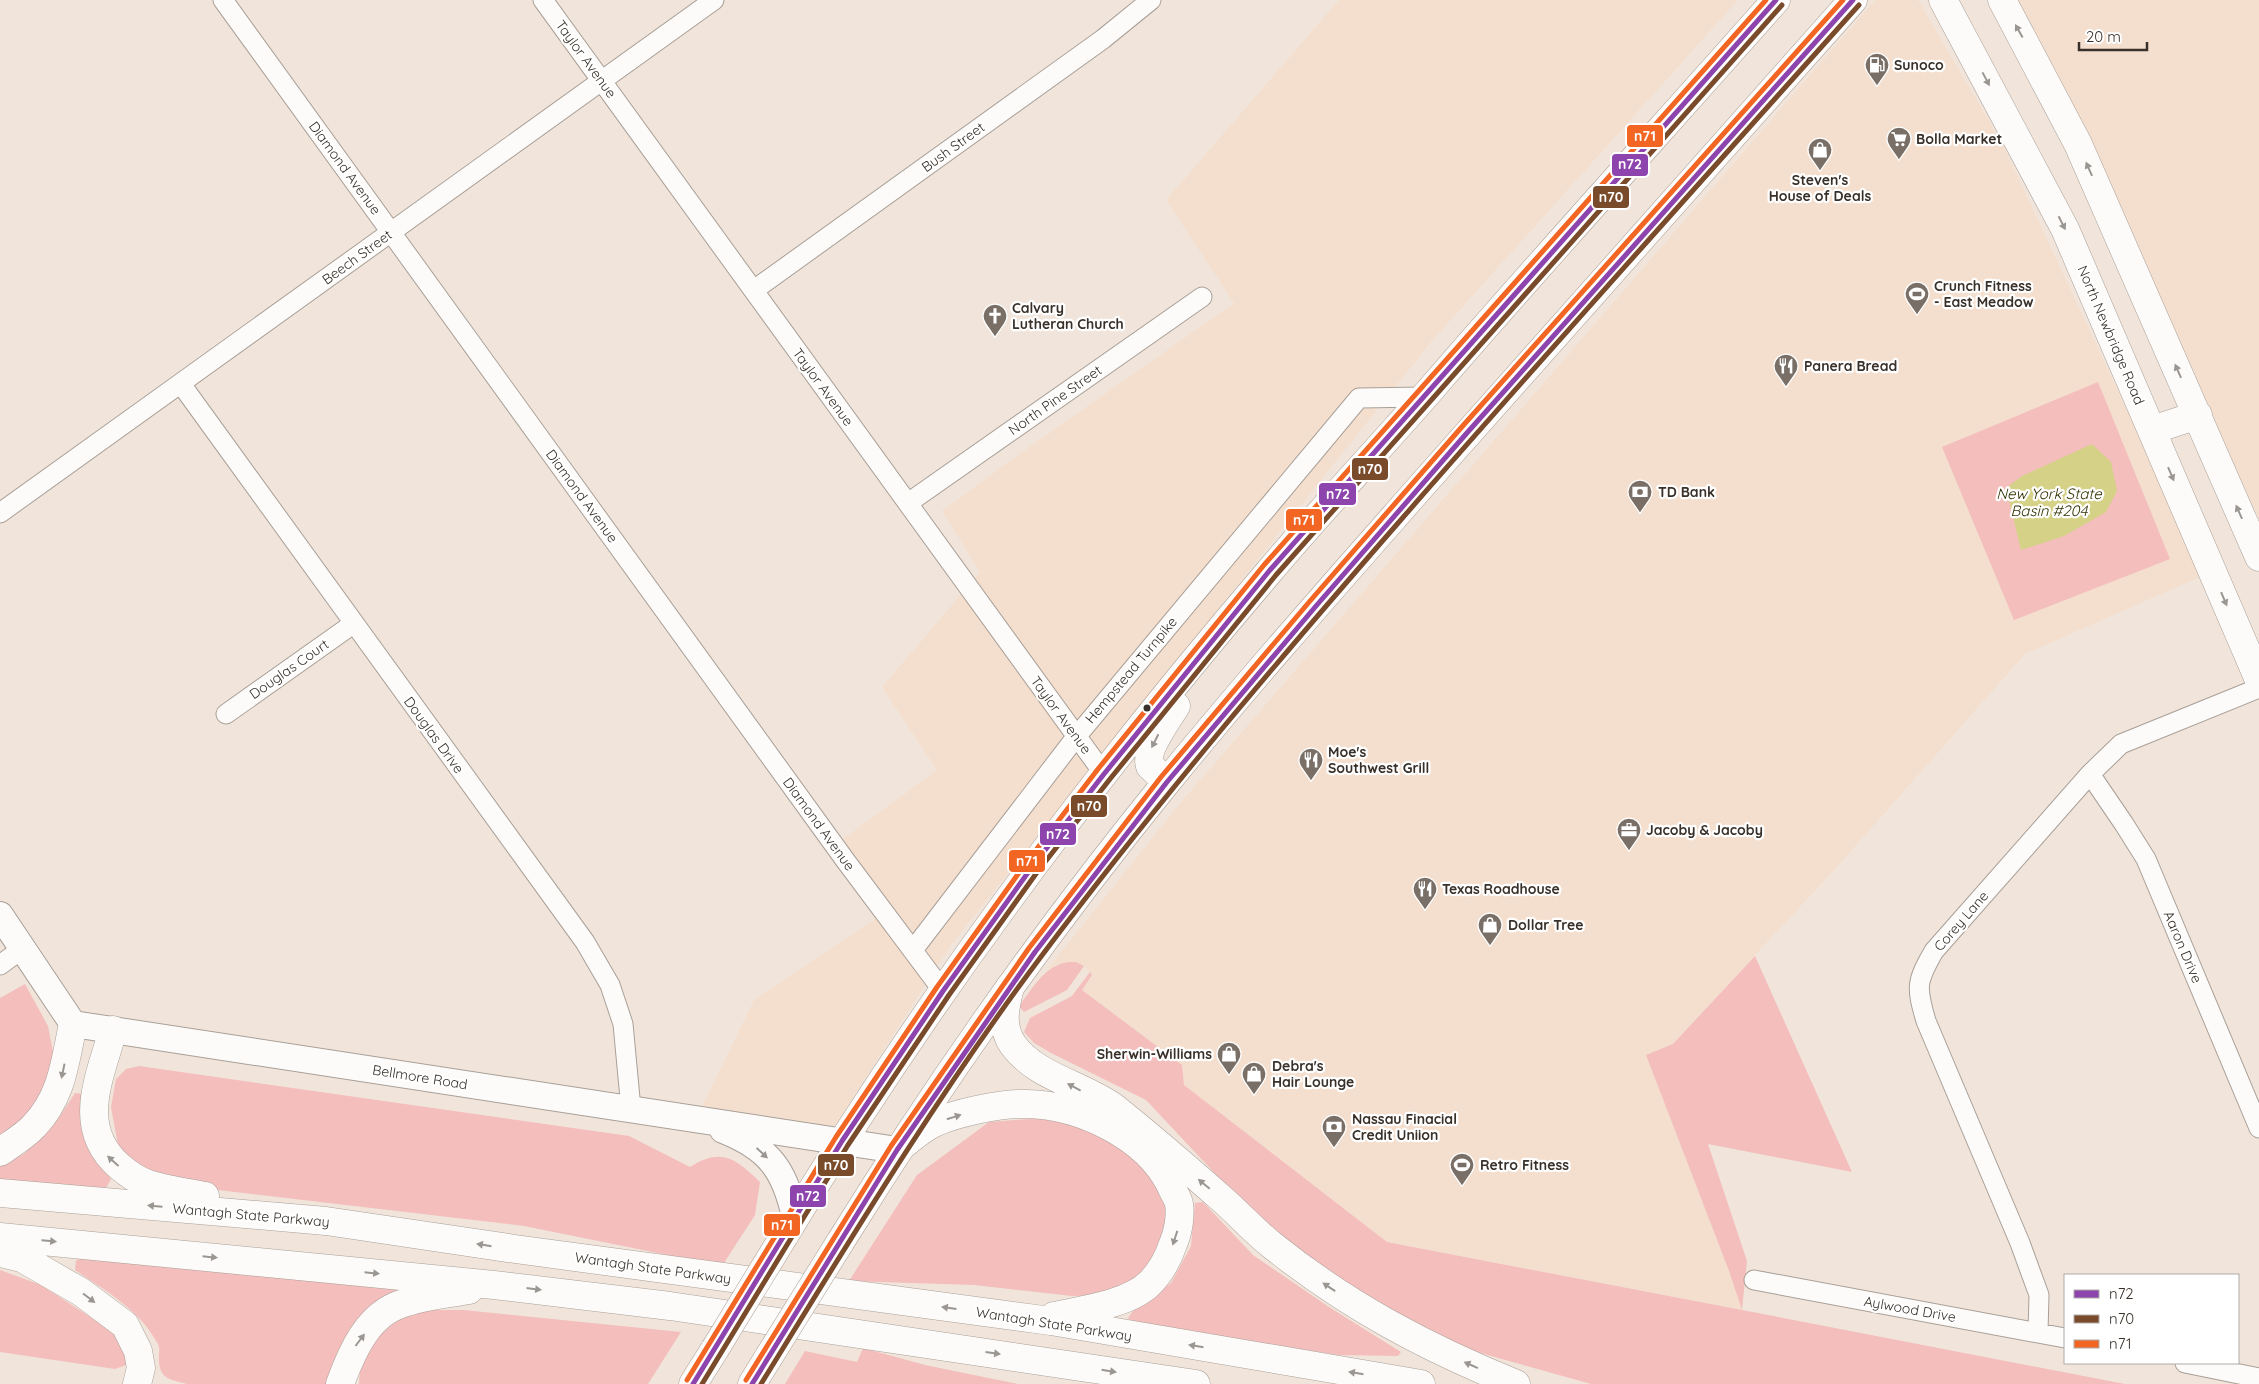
<svg xmlns="http://www.w3.org/2000/svg" width="2259" height="1384" viewBox="0 0 2259 1384" font-family="Quicksand,sans-serif">
<style>
.built{fill:#f4dfce}
.green{fill:#f3bebc}
.water{fill:#d5d186}
.lines{fill:none;stroke-linecap:round;stroke-linejoin:round}
.street-casing{stroke:#a89f97;stroke-width:21}
.secondary-casing{stroke:#a89f97;stroke-width:28}
.primary-casing{stroke:#a89f97;stroke-width:29}
.highway-casing{stroke:#a89f97;stroke-width:29}
.street{stroke:#fdfbfa;stroke-width:19}
.secondary{stroke:#fdfbfa;stroke-width:26}
.primary{stroke:#fdfbfa;stroke-width:28}
.highway{stroke:#fdfbfa;stroke-width:28}
.primary-bridge-casing{stroke:#a89f97;stroke-width:29;stroke-linecap:butt}
.primary-bridge{stroke:#fdfbfa;stroke-width:28}
.bus-1-casing{stroke:#fff;stroke-width:9}
.bus-2-casing{stroke:#fff;stroke-width:9}
.bus-3-casing{stroke:#fff;stroke-width:9}
.bus-1{stroke:#8e44ad;stroke-width:5}
.bus-2{stroke:#7a4b2a;stroke-width:5}
.bus-3{stroke:#f26522;stroke-width:5}
.oneway{fill:#9a9692}
.bus-dot{fill:#383029;stroke:#fff;stroke-width:2}
.labels{text-anchor:middle;stroke-width:4.5;stroke-linejoin:round;paint-order:stroke}
.street-label{font-size:14px;fill:#383029;stroke:#fff}
.poi-label{font-size:14px;font-weight:bold;fill:#383029;stroke:#fff;text-anchor:start}
.water-label{font-size:15px;font-style:italic;fill:#323204;stroke:#fff}
.line-badge{stroke:#fff;stroke-width:2}
.badge-label{font-size:14px;text-anchor:middle;font-weight:bold;fill:#fff}
</style>
<rect width="100%" height="100%" fill="#f1e5db"/>
<path class="built" d="M1339,0H1738L1431,342L951,945L834,1127L699,1113L754,1000L881,915L828,850L937,770L882,687L980,572L942,511L1014,458L1234,303L1166,200Z
M1875,0H1918L2003,145L2204,575L2025,654L1844,859L1673,1044L1646,1055L1729,1271L1742,1310L1387,1242L1184,1085L1182,1065L1082,990L1092,975L1084,966L1076,962H1068L1057,964L1046,971L1177,807Z
M2009,0H2259V519L2050,63Z"/>
<path class="green" d="M2098,382L2170,559L2014,620L1942,447Z
M1755,956L1852,1172L1708,1144L1747,1261L1742,1310L2125,1384H1591L1473,1351L1394,1314L1300,1254L1252,1213L1146,1100L1051,1053L1034,1043L1024,1032L1030,1018L1072,996L1090,972L1092,975L1082,990L1182,1065L1184,1085L1387,1242L1742,1310L1729,1271L1646,1055L1673,1044Z
M1068,962H1076L1084,966L1067,990L1024,1012L1019,1006C1033,988 1044,966 1068,962Z
M25,984L48,1026L54,1057L38,1104L0,1142V998Z
M139,1066L629,1136L690,1167C722,1147 736,1159 760,1182L755,1215L722,1266L524,1226L167,1184L138,1169L118,1145L111,1107L116,1079L126,1069Z
M75,1093L84,1094L93,1154L111,1179L106,1188L0,1181V1166L24,1154L54,1125Z
M1041,1118L1088,1126L1133,1155L1165,1193L1166,1240L1147,1274L1112,1295L1072,1296L974,1285L849,1281L917,1175L989,1122Z
M1203,1202L1253,1255L1329,1307L1401,1352L1398,1356L1339,1355L1134,1324L1128,1318L1135,1308L1171,1283L1191,1246L1195,1203Z
M102,1254L421,1290L334,1384H187C167,1379 158,1378 159,1355C159,1351 160,1348 158,1344C139,1309 107,1292 75,1270L76,1260Z
M0,1270L41,1285L121,1337L131,1359L126,1365L115,1369L0,1352Z
M411,1310H464L681,1332L648,1384H359C360,1345 383,1332 411,1310Z
M863,1348L925,1365L1018,1384H785L805,1351L857,1362Z"/>
<path class="water" d="M2092,444L2111,462L2117,491L2106,512L2064,536L2021,550L2006,488L2022,476Z"/>
<g class="lines">
<defs>
<path id="street" d="M223,0L845,860L943,991
M543,0L1104,774
M754,290L1103,39L1151,0
M181,384L585,942L610,985L623,1024L631,1109
M908,503L1202,297
M0,513L714,0
M226,714L353,624
M2090,774L2124,824L2146,859L2259,1128
M913,950L1076,737L1359,398L1424,397
M0,965L23,948
M1754,1280L2065,1338
M2038,1332L2039,1295L2020,1243L1926,1021C1916,987 1916,982 1934,951L2090,774L2121,744L2259,688
M2185,1363L2259,1378"/>
<path id="secondary" d="M0,915L73,1024L897,1150
M723,1130C769,1148 785,1170 795,1217"/>
<path id="primary" d="M1943,0L2065,229L2259,680
M2002,0L2078,144L2259,557
M2152,430L2198,415
M1167,782L1150,766C1144,751 1168,719 1176,706
M784,1236C925,1001 1090,781 1268,573C1321,510 1378,450 1432,388C1545,257 1662,129 1776,0
M839,1244C938,1084 1047,929 1166,783C1249,681 1337,582 1424,483C1566,321 1709,160 1853,0
M693,1384L715,1349
M752,1384L768,1358"/>
<path id="highway" d="M1010,987C1005,1007 1000,1026 1013,1045C1037,1078 1085,1085 1116,1109C1152,1138 1188,1169 1223,1200C1240,1215 1255,1232 1273,1246C1348,1306 1427,1348 1516,1384
M113,1030C100,1077 75,1127 119,1166C127,1173 137,1180 148,1184C166,1190 186,1192 205,1196
M897,1150C908,1141 921,1129 934,1123C956,1113 1001,1103 1026,1104C1080,1105 1147,1136 1171,1186C1173,1192 1178,1198 1179,1204C1181,1216 1178,1233 1173,1244C1168,1259 1161,1272 1150,1283C1129,1304 1083,1310 1054,1316
M0,1152C11,1144 25,1136 34,1126C62,1097 65,1062 73,1024
M0,1193L326,1221L515,1249L1051,1321L1421,1384
M0,1237L494,1285L670,1306L1196,1384
M0,1253L22,1258L81,1292L125,1325L138,1351L141,1368L137,1384
M340,1384C351,1354 367,1315 401,1304C422,1296 447,1294 469,1290"/>
</defs>
<use href="#street" class="street-casing"/>
<use href="#secondary" class="secondary-casing"/>
<use href="#primary" class="primary-casing"/>
<use href="#highway" class="highway-casing"/>
<use href="#street" class="street"/>
<use href="#secondary" class="secondary"/>
<use href="#primary" class="primary"/>
<use href="#highway" class="highway"/>
<defs>
<path id="primary-bridge" d="M715,1349L784,1236
M768,1358L839,1244"/>
</defs>
<use href="#primary-bridge" class="primary-bridge-casing"/>
<use href="#primary-bridge" class="primary-bridge"/>
<defs>
<path id="bus-1" d="M693,1384L842,1141L943,991L1032,867L1104,774L1270,570L1776,0
M752,1384L897,1150L1035,952L1167,782L1316,606L1466,434L1853,0"/>
<path id="bus-2" d="M702,1384L848,1145L949,995L1038,871L1110,779L1276,575L1782,5
M761,1384C851,1238 940,1091 1043,954C1155,805 1276,663 1399,522C1550,349 1705,177 1859,5"/>
<path id="bus-3" d="M687,1380L836,1137L937,987L1026,863L1098,769L1264,565L1766,0
M746,1380L891,1146L1029,948L1161,777L1310,601L1460,429L1843,0"/>
</defs>
<use href="#bus-1" class="bus-1-casing"/>
<use href="#bus-2" class="bus-2-casing"/>
<use href="#bus-3" class="bus-3-casing"/>
<use href="#bus-1" class="bus-1"/>
<use href="#bus-2" class="bus-2"/>
<use href="#bus-3" class="bus-3"/>
</g>
<defs><path id="oneway-solid" d="M-6-.8H1V-3.2L6.5 0L1 3.2V.8H-6Z" transform="scale(1.25)"/></defs>
<g class="oneway">
<use href="#oneway-solid" transform="translate(2019 31) rotate(-119)"/>
<use href="#oneway-solid" transform="translate(1986 79) rotate(62)"/>
<use href="#oneway-solid" transform="translate(2089 169) rotate(-114)"/>
<use href="#oneway-solid" transform="translate(2062 223) rotate(63)"/>
<use href="#oneway-solid" transform="translate(2178 371) rotate(-114)"/>
<use href="#oneway-solid" transform="translate(2171 474) rotate(67)"/>
<use href="#oneway-solid" transform="translate(2239 512) rotate(-114)"/>
<use href="#oneway-solid" transform="translate(2224 599) rotate(67)"/>
<use href="#oneway-solid" transform="translate(1155 741) rotate(117)"/>
<use href="#oneway-solid" transform="translate(63 1071) rotate(102)"/>
<use href="#oneway-solid" transform="translate(1074 1087) rotate(-152)"/>
<use href="#oneway-solid" transform="translate(954 1117) rotate(-17)"/>
<use href="#oneway-solid" transform="translate(762 1153) rotate(43)"/>
<use href="#oneway-solid" transform="translate(113 1161) rotate(-138)"/>
<use href="#oneway-solid" transform="translate(1204 1184) rotate(-140)"/>
<use href="#oneway-solid" transform="translate(155 1206) rotate(-175)"/>
<use href="#oneway-solid" transform="translate(1175 1238) rotate(108)"/>
<use href="#oneway-solid" transform="translate(49 1241) rotate(5)"/>
<use href="#oneway-solid" transform="translate(484 1245) rotate(-171)"/>
<use href="#oneway-solid" transform="translate(210 1257) rotate(6)"/>
<use href="#oneway-solid" transform="translate(372 1273) rotate(6)"/>
<use href="#oneway-solid" transform="translate(1329 1287) rotate(-146)"/>
<use href="#oneway-solid" transform="translate(534 1289) rotate(7)"/>
<use href="#oneway-solid" transform="translate(89 1298) rotate(37)"/>
<use href="#oneway-solid" transform="translate(949 1308) rotate(-172)"/>
<use href="#oneway-solid" transform="translate(360 1340) rotate(-53)"/>
<use href="#oneway-solid" transform="translate(1196 1346) rotate(-171)"/>
<use href="#oneway-solid" transform="translate(993 1353) rotate(8)"/>
<use href="#oneway-solid" transform="translate(1471 1365) rotate(-156)"/>
<use href="#oneway-solid" transform="translate(1109 1371) rotate(9)"/>
<use href="#oneway-solid" transform="translate(1356 1373) rotate(-171)"/>
</g>
<defs>
<symbol id="fuel-pin" viewBox="-11 -11 22 30"><path d="M0 17L-7.5 6A9.5 9.5 0 1 1 7.5 6Z" fill="#796f67" stroke="#fff"/><path d="M-5.5-6h7V0h2V4h1.3V-2.5L3-4.5l.8-.8L6-3V5H2.5V1h-1V6h-7ZM-4.2-4.7v3.2H.2V-4.7Z" fill="#fff"/></symbol>
<symbol id="supermarket-pin" viewBox="-11 -11 22 30"><path d="M0 17L-7.5 6A9.5 9.5 0 1 1 7.5 6Z" fill="#796f67" stroke="#fff"/><path d="M-6-5.5h2.5l.6 2H6L4.5 2H-2.5L-4.4-4H-6ZM-1.5 3.2a1.3 1.3 0 1 0 .1 0ZM3 3.2a1.3 1.3 0 1 0 .1 0Z" fill="#fff"/></symbol>
<symbol id="shop-pin" viewBox="-11 -11 22 30"><path d="M0 17L-7.5 6A9.5 9.5 0 1 1 7.5 6Z" fill="#796f67" stroke="#fff"/><path d="M-5-2.5h2.3a2.7 3.5 0 0 1 5.4 0H5L5.5 6h-11ZM-1.5-2.5h3a1.5 2.3 0 0 0-3 0Z" fill="#fff"/></symbol>
<symbol id="stadium-pin" viewBox="-11 -11 22 30"><path d="M0 17L-7.5 6A9.5 9.5 0 1 1 7.5 6Z" fill="#796f67" stroke="#fff"/><path d="M0-5a6.5 5 0 1 0 0 10a6.5 5 0 1 0 0-10ZM-3.5-1.8h7v3.6h-7Z" fill="#fff"/></symbol>
<symbol id="church-pin" viewBox="-11 -11 22 30"><path d="M0 17L-7.5 6A9.5 9.5 0 1 1 7.5 6Z" fill="#796f67" stroke="#fff"/><path d="M-1.2-6h2.4v3.5h3.3v2.4h-3.3V6h-2.4V-.1h-3.3v-2.4h3.3Z" fill="#fff"/></symbol>
<symbol id="restaurant-pin" viewBox="-11 -11 22 30"><path d="M0 17L-7.5 6A9.5 9.5 0 1 1 7.5 6Z" fill="#796f67" stroke="#fff"/><path d="M-5-6h1v4h1v-4h1v4h1v-4h1v5L-1.5 .5V6h-2V.5L-5-1ZM5-6V6H3V1.5H1.5Q1.5-4 5-6Z" fill="#fff"/></symbol>
<symbol id="bank-pin" viewBox="-11 -11 22 30"><path d="M0 17L-7.5 6A9.5 9.5 0 1 1 7.5 6Z" fill="#796f67" stroke="#fff"/><path d="M-6-4H6V4H-6ZM0-2.3a2.3 2.3 0 1 0 0 4.6a2.3 2.3 0 1 0 0-4.6Z" fill="#fff"/></symbol>
<symbol id="office-pin" viewBox="-11 -11 22 30"><path d="M0 17L-7.5 6A9.5 9.5 0 1 1 7.5 6Z" fill="#796f67" stroke="#fff"/><path d="M-6-3h4V-5.5h4V-3h4V5H-6ZM-1-4.5V-3h2v-1.5ZM-6 0V1H6V0Z" fill="#fff"/></symbol>
</defs>
<g fill-rule="evenodd">
<use href="#fuel-pin" x="1863" y="51" width="28" height="38"/>
<use href="#supermarket-pin" x="1885" y="125" width="28" height="38"/>
<use href="#shop-pin" x="1806" y="136" width="28" height="38"/>
<use href="#stadium-pin" x="1903" y="280" width="28" height="38"/>
<use href="#church-pin" x="981" y="302" width="28" height="38"/>
<use href="#restaurant-pin" x="1772" y="352" width="28" height="38"/>
<use href="#bank-pin" x="1626" y="478" width="28" height="38"/>
<use href="#restaurant-pin" x="1297" y="746" width="28" height="38"/>
<use href="#office-pin" x="1615" y="816" width="28" height="38"/>
<use href="#restaurant-pin" x="1411" y="875" width="28" height="38"/>
<use href="#shop-pin" x="1476" y="911" width="28" height="38"/>
<use href="#shop-pin" x="1215" y="1040" width="28" height="38"/>
<use href="#shop-pin" x="1240" y="1060" width="28" height="38"/>
<use href="#bank-pin" x="1320" y="1113" width="28" height="38"/>
<use href="#stadium-pin" x="1448" y="1151" width="28" height="38"/>
</g>
<circle class="bus-dot" cx="1147" cy="708" r="4.5"/>
<g class="labels">
<g class="street-label">
<text transform="translate(586 59) rotate(54)" y="5">Taylor Avenue</text>
<text transform="translate(953 147) rotate(-36)" y="5">Bush Street</text>
<text transform="translate(345 168) rotate(54)" y="5">Diamond Avenue</text>
<text transform="translate(357 257) rotate(-36)" y="5">Beech Street</text>
<text transform="translate(2111 335) rotate(67)" y="5">North Newbridge Road</text>
<text transform="translate(823 387) rotate(54)" y="5">Taylor Avenue</text>
<text transform="translate(1055 400) rotate(-35)" y="5">North Pine Street</text>
<text transform="translate(582 496) rotate(54)" y="5">Diamond Avenue</text>
<text transform="translate(289 669) rotate(-35)" y="5">Douglas Court</text>
<text transform="translate(1131 670) rotate(-50)" y="5">Hempstead Turnpike</text>
<text transform="translate(1061 715) rotate(54)" y="5">Taylor Avenue</text>
<text transform="translate(434 735) rotate(54)" y="5">Douglas Drive</text>
<text transform="translate(819 824) rotate(54)" y="5">Diamond Avenue</text>
<text transform="translate(1961 921) rotate(-49)" y="5">Corey Lane</text>
<text transform="translate(2183 947) rotate(67)" y="5">Aaron Drive</text>
<text transform="translate(420 1077) rotate(9)" y="5">Bellmore Road</text>
<text transform="translate(251 1215) rotate(5)" y="5">Wantagh State Parkway</text>
<text transform="translate(653 1268) rotate(8)" y="5">Wantagh State Parkway</text>
<text transform="translate(1910 1309) rotate(10)" y="5">Aylwood Drive</text>
<text transform="translate(1054 1324) rotate(9)" y="5">Wantagh State Parkway</text>
</g>
<g class="poi-label">
<text x="1894" y="70">Sunoco</text>
<text x="1916" y="144">Bolla Market</text>
<text x="1820" y="185" text-anchor="middle">Steven's<tspan x="1820" dy="16">House of Deals</tspan></text>
<text x="1934" y="291">Crunch Fitness<tspan x="1934" dy="16">- East Meadow</tspan></text>
<text x="1012" y="313">Calvary<tspan x="1012" dy="16">Lutheran Church</tspan></text>
<text x="1804" y="371">Panera Bread</text>
<text x="1658" y="497">TD Bank</text>
<text x="1328" y="757">Moe's<tspan x="1328" dy="16">Southwest Grill</tspan></text>
<text x="1646" y="835">Jacoby &amp; Jacoby</text>
<text x="1442" y="894">Texas Roadhouse</text>
<text x="1508" y="930">Dollar Tree</text>
<text x="1212" y="1059" text-anchor="end">Sherwin-Williams</text>
<text x="1272" y="1071">Debra's<tspan x="1272" dy="16">Hair Lounge</tspan></text>
<text x="1352" y="1124">Nassau Finacial<tspan x="1352" dy="16">Credit Uniion</tspan></text>
<text x="1480" y="1170">Retro Fitness</text>
</g>
<g class="water-label">
<text x="2049" y="499">New York State<tspan x="2049" dy="17">Basin #204</tspan></text>
</g>
</g>
<g class="line-badge">
<rect x="1626" y="124" width="38" height="24" rx="5" fill="#f26522"/>
<rect x="1611" y="153" width="38" height="24" rx="5" fill="#8e44ad"/>
<rect x="1592" y="185" width="38" height="24" rx="5" fill="#7a4b2a"/>
<rect x="1351" y="457" width="38" height="24" rx="5" fill="#7a4b2a"/>
<rect x="1318" y="482" width="39" height="24" rx="5" fill="#8e44ad"/>
<rect x="1285" y="508" width="38" height="24" rx="5" fill="#f26522"/>
<rect x="1070" y="794" width="38" height="24" rx="5" fill="#7a4b2a"/>
<rect x="1039" y="822" width="38" height="24" rx="5" fill="#8e44ad"/>
<rect x="1008" y="849" width="38" height="24" rx="5" fill="#f26522"/>
<rect x="817" y="1153" width="38" height="24" rx="5" fill="#7a4b2a"/>
<rect x="789" y="1184" width="38" height="24" rx="5" fill="#8e44ad"/>
<rect x="763" y="1213" width="38" height="24" rx="5" fill="#f26522"/>
</g>
<g class="badge-label">
<text x="1645" y="141">n71</text>
<text x="1630" y="169">n72</text>
<text x="1611" y="202">n70</text>
<text x="1370" y="474">n70</text>
<text x="1338" y="499">n72</text>
<text x="1304" y="525">n71</text>
<text x="1089" y="811">n70</text>
<text x="1058" y="839">n72</text>
<text x="1027" y="866">n71</text>
<text x="836" y="1170">n70</text>
<text x="808" y="1201">n72</text>
<text x="782" y="1230">n71</text>
</g>
<rect x="2064" y="1274" width="175" height="90" fill="#ffffff" stroke="#afaca9"/>
<rect x="2074" y="1290" width="25" height="8" fill="#8e44ad" stroke="#afaca9"/>
<text x="2109" y="1299" font-size="15" fill="#383029">n72</text>
<rect x="2074" y="1315" width="25" height="8" fill="#7a4b2a" stroke="#afaca9"/>
<text x="2109" y="1324" font-size="15" fill="#383029">n70</text>
<rect x="2074" y="1340" width="25" height="8" fill="#f26522" stroke="#afaca9"/>
<text x="2109" y="1349" font-size="15" fill="#383029">n71</text>
<path d="M2079 42v8h68v-8" fill="none" stroke="#383029" stroke-width="2.5"/>
<text x="2086" y="42" font-size="15" fill="#383029" stroke="#ffffff" stroke-width="4" paint-order="stroke">20 m</text>
</svg>
